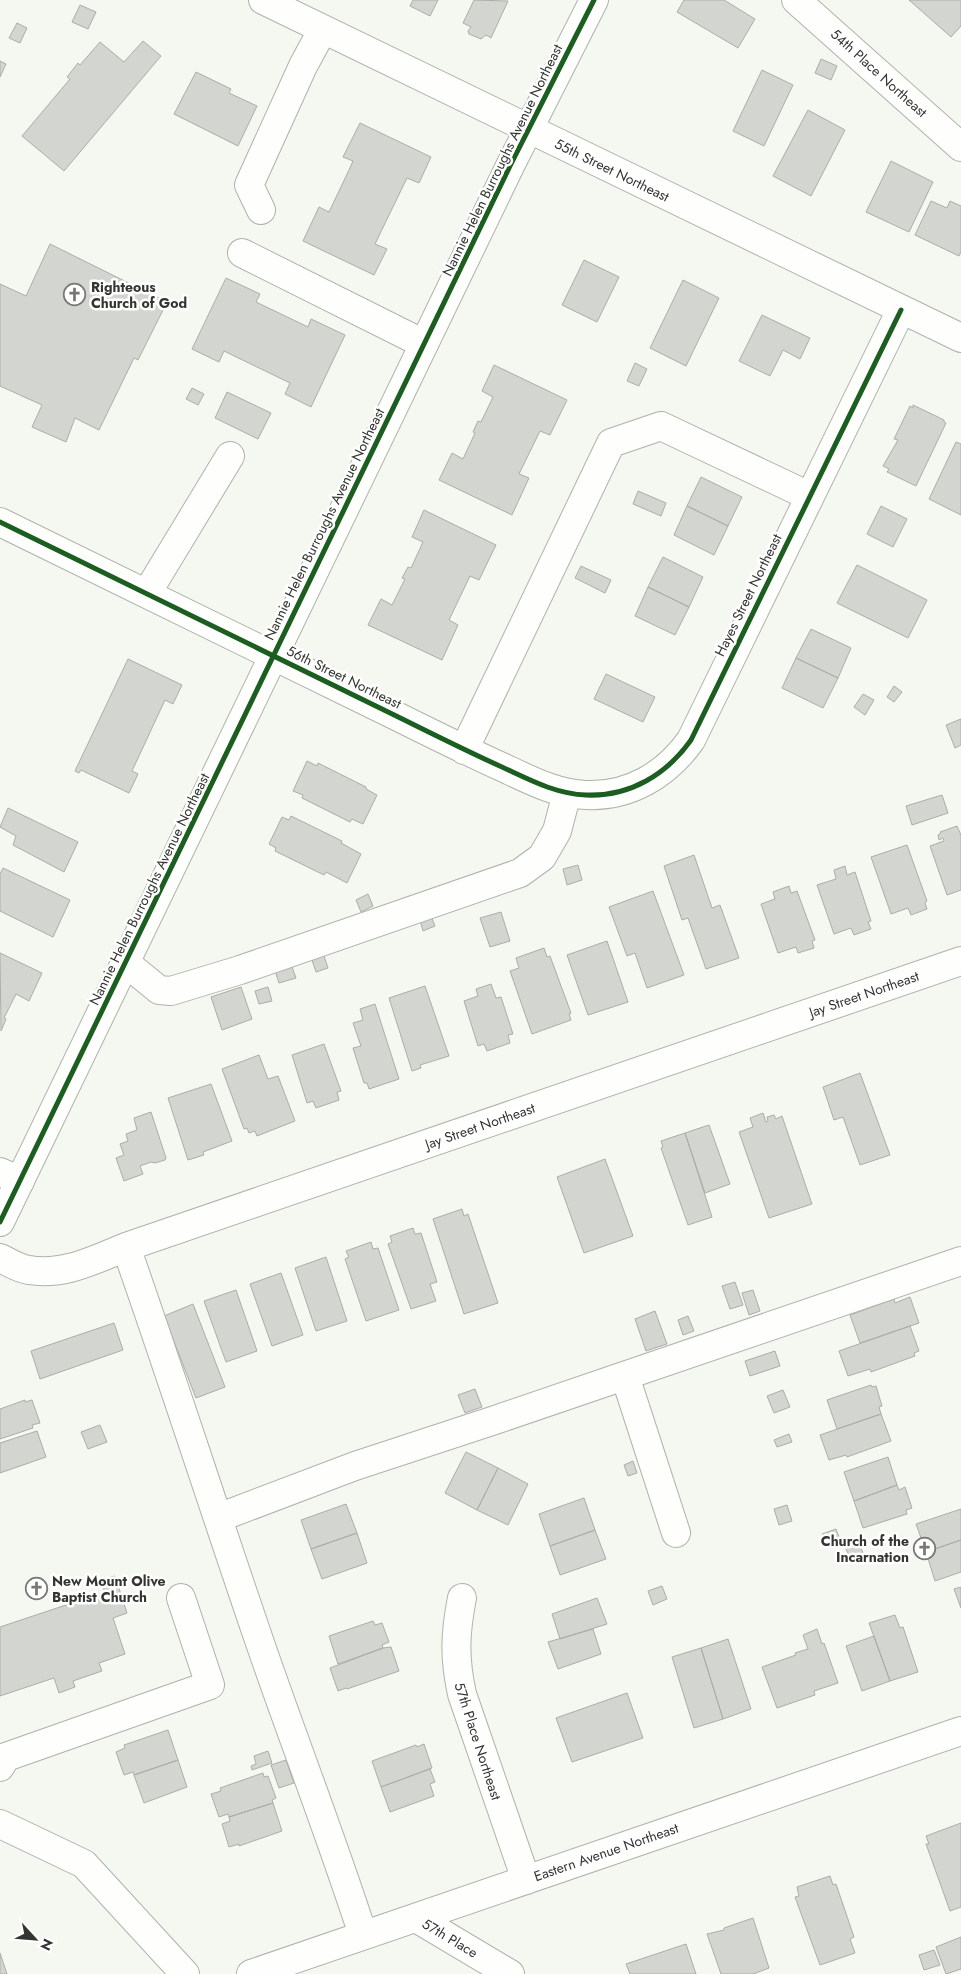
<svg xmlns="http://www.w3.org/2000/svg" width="961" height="1974" viewBox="0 0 961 1974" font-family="Jost,sans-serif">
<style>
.building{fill:#d3d5d0;stroke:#abada8}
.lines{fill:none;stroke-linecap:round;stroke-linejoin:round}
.minor-casing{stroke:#afb2ac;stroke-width:30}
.major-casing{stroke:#afb2ac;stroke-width:30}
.minor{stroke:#fefefd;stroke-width:28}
.major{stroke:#fefefd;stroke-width:28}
.cycleway-casing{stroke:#fff;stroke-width:8}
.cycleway{stroke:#1b5e20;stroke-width:5}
.labels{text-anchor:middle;stroke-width:5;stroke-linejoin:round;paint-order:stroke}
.street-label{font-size:14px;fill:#333530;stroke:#fff}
.poi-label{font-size:14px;font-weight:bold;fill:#333530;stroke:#fff;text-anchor:start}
</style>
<rect width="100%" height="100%" fill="#f5f8f1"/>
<path class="building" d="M413,0H438L430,16L410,6Z
M474,0L508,1L491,38L486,35L481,39L469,34L468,31L471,27L463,23Z
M684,0H724L755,19L738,48L677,12Z
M909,0H961V26L951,37Z
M80,5L96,12L88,29L72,22Z
M17,23L27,28L20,43L9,38Z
M143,41L161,56L64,171L22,136L70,79L67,77L78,63L80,65L100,42L124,62Z
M821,59L837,66L831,80L815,73Z
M0,61L6,64L0,77Z
M762,70L793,85L764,146L733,131Z
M196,72L231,89L229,93L257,106L238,146L174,114Z
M808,110L845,130L811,196L773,176Z
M360,123L431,157L419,183L407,178L375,244L387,249L374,275L303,241L319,207L329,212L349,170L353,161L343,157Z
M891,161L933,182L909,232L866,212Z
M931,201L947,208L950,201L961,206V252L959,256L915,235Z
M50,244L167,302L138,360L134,358L99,430L75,418L66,442L32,427L42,405L0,386V284L26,296Z
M584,260L619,277L597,322L562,305Z
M226,278L260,294L256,302L308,327L311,319L345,335L311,407L285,394L290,383L224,351L219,362L192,349Z
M683,280L719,298L686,366L650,348Z
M762,315L810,338L800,359L783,350L770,376L739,361Z
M635,363L647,369L639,386L627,381Z
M494,365L567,400L550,435L540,431L519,474L529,478L512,515L439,480L452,453L463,459L475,433L473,432L478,421L481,422L493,397L482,391Z
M192,388L204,394L198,405L186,399Z
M227,392L271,413L258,439L215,418Z
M913,405L944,420V422L946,423L916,486L887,472L889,469L883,466L898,440L894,439L910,406L913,408Z
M956,442L961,444V515L929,499Z
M701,477L742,497L728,526L687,506Z
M638,491L666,503L661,516L633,504Z
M687,506L728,526L714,555L674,535Z
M881,506L907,519L893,547L867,534Z
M424,510L496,545L479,580L470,576L449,620L458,625L442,660L368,625L381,599L392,605L405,579L402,578L408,567L411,568L423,542L412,537Z
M663,557L703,577L689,607L648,587Z
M857,565L927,600L908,638L837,603Z
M581,566L611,580L605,593L575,578Z
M648,587L689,607L675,635L635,616Z
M811,629L851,648L838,678L796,658Z
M796,658L838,678L823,708L782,688Z
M128,659L182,685L173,704L165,700L132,771L138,774L129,793L81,770L79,773L75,771Z
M606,674L655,697L643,722L594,699Z
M894,686L902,692L894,702L887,697Z
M863,694L874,700L865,715L854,707Z
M961,719V745L955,748L946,725Z
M307,761L317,766L318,763L366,787V789L377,795L363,824L352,819L350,822L302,798L303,795L293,791Z
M942,795L948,813L912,825L906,806Z
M8,808L78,842L64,872L13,845L16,836L0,827Z
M291,816L342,841L341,843L361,854L347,883L326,872L324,875L275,851L276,848L269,844L282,817L289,820Z
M957,826L961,835V890L947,895L930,846L944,841L943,838L939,840L938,835L941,833L940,832Z
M907,845L927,901L925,903L927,909L911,915L908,908L891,914L871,857Z
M694,855L712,908L720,905L739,958L706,969L688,918L682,920L664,866Z
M578,865L582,880L567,885L563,869Z
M845,866L847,875L855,872L871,921L868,922L871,929L854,935L851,928L834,934L817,885L836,879L834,870Z
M3,868L70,900L53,937L0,911V874Z
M789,886L791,893L797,891L815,940L812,941L814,948L798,953L796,947L778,953L761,904L775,899L773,892Z
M653,891L684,975L647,988L635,953L627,956L609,907Z
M368,894L373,906L361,912L356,900Z
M501,912L510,941L490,947L480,918Z
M431,916L435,926L423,931L420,920Z
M607,941L628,1002L588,1015L567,955Z
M544,948L547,957L550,956L571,1013L569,1014L571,1020L532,1034L510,971L519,968L516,958Z
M0,953L42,973L29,1001L16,994L4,1018L6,1019L1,1031Z
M323,953L328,968L316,972L311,957Z
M292,967L296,978L279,983L275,971Z
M491,984L496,998L501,997L513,1034L508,1035L510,1043L487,1051L484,1044L478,1046L464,1001L478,996L476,989Z
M425,986L449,1056L420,1065L421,1068L412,1071L389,998Z
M241,987L252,1019L222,1030L211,997Z
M268,987L272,1001L259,1004L255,991Z
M375,1004L399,1079L369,1089L367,1083H364L353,1048L361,1046L353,1023L363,1020L360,1009Z
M324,1044L341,1091L337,1092L339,1100L316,1108L313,1101L307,1103L292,1055Z
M259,1055L268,1079L278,1076L295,1121L257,1136L255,1131L249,1133L247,1128L244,1129L222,1069Z
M860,1073L890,1155L860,1165L843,1117L834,1120L823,1087Z
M211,1084L232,1141L203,1152L204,1155L188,1160L168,1098Z
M151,1112L166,1158L165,1160L155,1163L151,1162L140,1166L143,1174L124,1181L116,1158L124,1155L120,1144L128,1141L126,1134L137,1130L134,1118Z
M763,1113L766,1122L768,1121L767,1117L774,1115L776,1119L782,1116L812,1204L769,1218L739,1132L753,1127L750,1118Z
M709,1125L730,1184L705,1193L685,1133Z
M685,1133L712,1217L688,1225L661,1148L663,1147L661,1141Z
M605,1159L633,1236L584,1253L557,1177Z
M462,1209L464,1216L468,1214L498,1303L464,1314L433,1219Z
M413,1228L415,1234L421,1233L437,1282L430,1284L436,1301L411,1309L388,1244L392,1242L390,1236Z
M371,1242L373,1249L378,1248L399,1310L366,1321L345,1259L349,1257L346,1251Z
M326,1257L347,1321L316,1331L295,1268Z
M281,1273L303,1335L272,1346L250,1284Z
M735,1282L743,1305L730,1309L722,1286Z
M236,1290L257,1351L226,1362L204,1301Z
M753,1290L760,1311L749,1315L742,1293Z
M910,1297L919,1323L860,1343L850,1315L894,1299L895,1303Z
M193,1304L225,1387L196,1398L164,1316Z
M655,1311L667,1344L646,1351L635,1319Z
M688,1316L694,1331L683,1335L678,1320Z
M114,1323L123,1350L40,1379L31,1351Z
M910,1326L919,1351L914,1353L915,1356L871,1372L870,1369L848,1376L839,1351Z
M775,1351L780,1366L750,1376L745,1361Z
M871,1385L872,1387L876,1386L882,1406L879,1407L881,1414L837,1429L827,1400Z
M475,1389L482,1407L465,1413L458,1395Z
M783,1390L790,1407L774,1413L767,1396Z
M25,1400V1402L32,1400L40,1423L32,1425L33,1428L0,1439V1409Z
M881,1414L891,1441L847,1457L846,1455L829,1460L820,1435Z
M100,1425L107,1442L88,1449L81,1432Z
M37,1431L46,1457L0,1473V1443Z
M789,1434L792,1442L777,1447L774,1440Z
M466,1452L498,1468L477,1510L445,1493Z
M888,1457L897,1485L854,1501L844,1472Z
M633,1461L637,1473L628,1476L624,1465Z
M498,1468L528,1484L508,1525L477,1510Z
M897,1485L899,1490L905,1487L912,1508L906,1510L907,1514L863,1528L854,1501Z
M584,1498L595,1530L550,1546L539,1514Z
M346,1504L357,1533L311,1549L301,1520Z
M787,1505L792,1521L779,1525L774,1509Z
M961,1509V1540L926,1552L916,1524Z
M836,1529L841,1542L827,1547L822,1534Z
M595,1530L606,1559L560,1575L550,1546Z
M357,1533L367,1563L322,1579L311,1549Z
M857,1539L864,1555L851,1561L844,1544Z
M961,1540V1572L935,1581L926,1552Z
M115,1576L127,1613L113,1618L125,1654L99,1663L102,1671L73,1681L75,1687L59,1693L54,1678L0,1696V1627L105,1592L100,1580Z
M662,1586L667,1599L653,1605L648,1591Z
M961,1587V1608L954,1589Z
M597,1598L607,1624L560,1639L552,1614Z
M895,1615L900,1628L903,1627L918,1672L890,1681L869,1623Z
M373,1621L375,1625L382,1623L389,1642L382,1645L383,1648L338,1664L329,1636Z
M593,1629L601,1654L558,1669L548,1642Z
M817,1629L822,1644L824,1643L838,1683L814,1691L815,1695L777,1708L762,1667L796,1655L795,1653L808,1649L803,1635Z
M874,1636L890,1681L862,1691L846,1646Z
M728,1639L751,1709L723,1719L701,1648Z
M391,1647L399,1671L347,1689L346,1688L338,1691L330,1668L383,1648Z
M701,1648L723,1719L694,1728L672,1657Z
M627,1693L643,1738L572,1762L556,1718Z
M168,1730L178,1760L134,1775L133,1772L124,1775L116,1752L125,1748L124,1745Z
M424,1744L432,1768L381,1787L372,1761L416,1745L417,1747Z
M268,1751L272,1763L252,1770L251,1766L256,1764L254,1756Z
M178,1760L187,1787L144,1803L134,1775Z
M286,1760L294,1783L279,1788L271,1765Z
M430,1769L435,1782L430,1784L434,1796L390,1812L381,1787Z
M263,1773L264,1777L268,1776L276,1798L272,1800L273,1803L229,1817L228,1814L219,1817L211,1794L221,1791L220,1788Z
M273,1803L282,1831L239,1846V1844L229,1847L222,1824L230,1821L229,1817Z
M961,1823V1907L950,1911L926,1844H929L926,1836Z
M830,1876L833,1885L836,1884L854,1937L850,1939L855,1953L820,1965L795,1897L799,1896L797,1887Z
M753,1918L769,1968L753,1974H721L707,1934L724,1930V1928Z
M961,1937V1969L946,1974L936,1947Z
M686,1944L696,1974H630L626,1964Z
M934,1950L940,1965L924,1970L919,1955Z
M0,1953L7,1974H0Z"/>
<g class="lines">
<defs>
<path id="minor" d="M263,0L961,338
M796,0L961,147
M261,210L249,185L303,66L323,29
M242,253L424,344
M0,522C128,584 256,646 384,710C423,729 462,749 502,767C530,780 556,794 586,795C630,797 667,774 691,740L901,310
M147,593L230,456
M464,750L611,443L661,426L809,496
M126,963L159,990L171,991L240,970L520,873L542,857L557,831L567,793
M0,1172L20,1181
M126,1247C172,1378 214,1509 259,1640C293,1739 331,1836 363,1935
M0,1258C9,1262 19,1269 29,1270C63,1276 94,1260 126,1247L961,961
M625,1376L676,1533
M218,1518L355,1466L495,1420L961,1261
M462,1598C455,1634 454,1657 462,1694L526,1880
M0,1767L6,1757L210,1685L181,1598
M0,1824L84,1864L185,1974
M416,1918L510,1974"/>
<path id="major" d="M0,1222L510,166L594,0
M251,1974L961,1731"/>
</defs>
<use href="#minor" class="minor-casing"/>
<use href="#major" class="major-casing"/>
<use href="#minor" class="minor"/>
<use href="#major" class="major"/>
<defs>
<path id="cycleway" d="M0,522C128,584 256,646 384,710C423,729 462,749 502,767C530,780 556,794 586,795C630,797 667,774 691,740L901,310
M0,1222L510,166L594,0"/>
</defs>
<use href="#cycleway" class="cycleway-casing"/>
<use href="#cycleway" class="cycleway"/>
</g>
<defs>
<symbol id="church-ring" viewBox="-11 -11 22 22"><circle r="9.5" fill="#fff" stroke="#777974" stroke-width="1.5"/><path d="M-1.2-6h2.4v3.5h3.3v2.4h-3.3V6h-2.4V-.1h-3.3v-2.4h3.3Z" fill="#777974"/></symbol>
</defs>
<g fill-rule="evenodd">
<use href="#church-ring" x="62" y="282" width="25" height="25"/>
<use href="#church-ring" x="912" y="1536" width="25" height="25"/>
<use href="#church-ring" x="24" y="1576" width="25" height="25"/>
</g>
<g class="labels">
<g class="street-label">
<text transform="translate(879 73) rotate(42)" y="5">54th Place Northeast</text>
<text transform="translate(502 160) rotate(-64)" y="5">Nannie Helen Burroughs Avenue Northeast</text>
<text transform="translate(612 170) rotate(26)" y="5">55th Street Northeast</text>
<text transform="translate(324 524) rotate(-64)" y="5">Nannie Helen Burroughs Avenue Northeast</text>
<text transform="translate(748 595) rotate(-64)" y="5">Hayes Street Northeast</text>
<text transform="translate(344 677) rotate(26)" y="5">56th Street Northeast</text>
<text transform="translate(149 889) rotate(-64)" y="5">Nannie Helen Burroughs Avenue Northeast</text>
<text transform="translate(864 994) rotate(-19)" y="5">Jay Street Northeast</text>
<text transform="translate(480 1126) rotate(-19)" y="5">Jay Street Northeast</text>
<text transform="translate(478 1741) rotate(72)" y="5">57th Place Northeast</text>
<text transform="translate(606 1852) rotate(-19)" y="5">Eastern Avenue Northeast</text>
<text transform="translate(450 1938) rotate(31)" y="5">57th Place</text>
</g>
<g class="poi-label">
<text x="91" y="292">Righteous<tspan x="91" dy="16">Church of God</tspan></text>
<text x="909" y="1546" text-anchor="end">Church of the<tspan x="909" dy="16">Incarnation</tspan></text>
<text x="52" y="1586">New Mount Olive<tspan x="52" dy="16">Baptist Church</tspan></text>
</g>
</g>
<g transform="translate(35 1939) rotate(116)" stroke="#ffffff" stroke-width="4" paint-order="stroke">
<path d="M0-4L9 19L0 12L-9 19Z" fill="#333530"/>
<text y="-8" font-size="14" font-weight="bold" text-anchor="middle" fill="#333530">N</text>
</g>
</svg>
